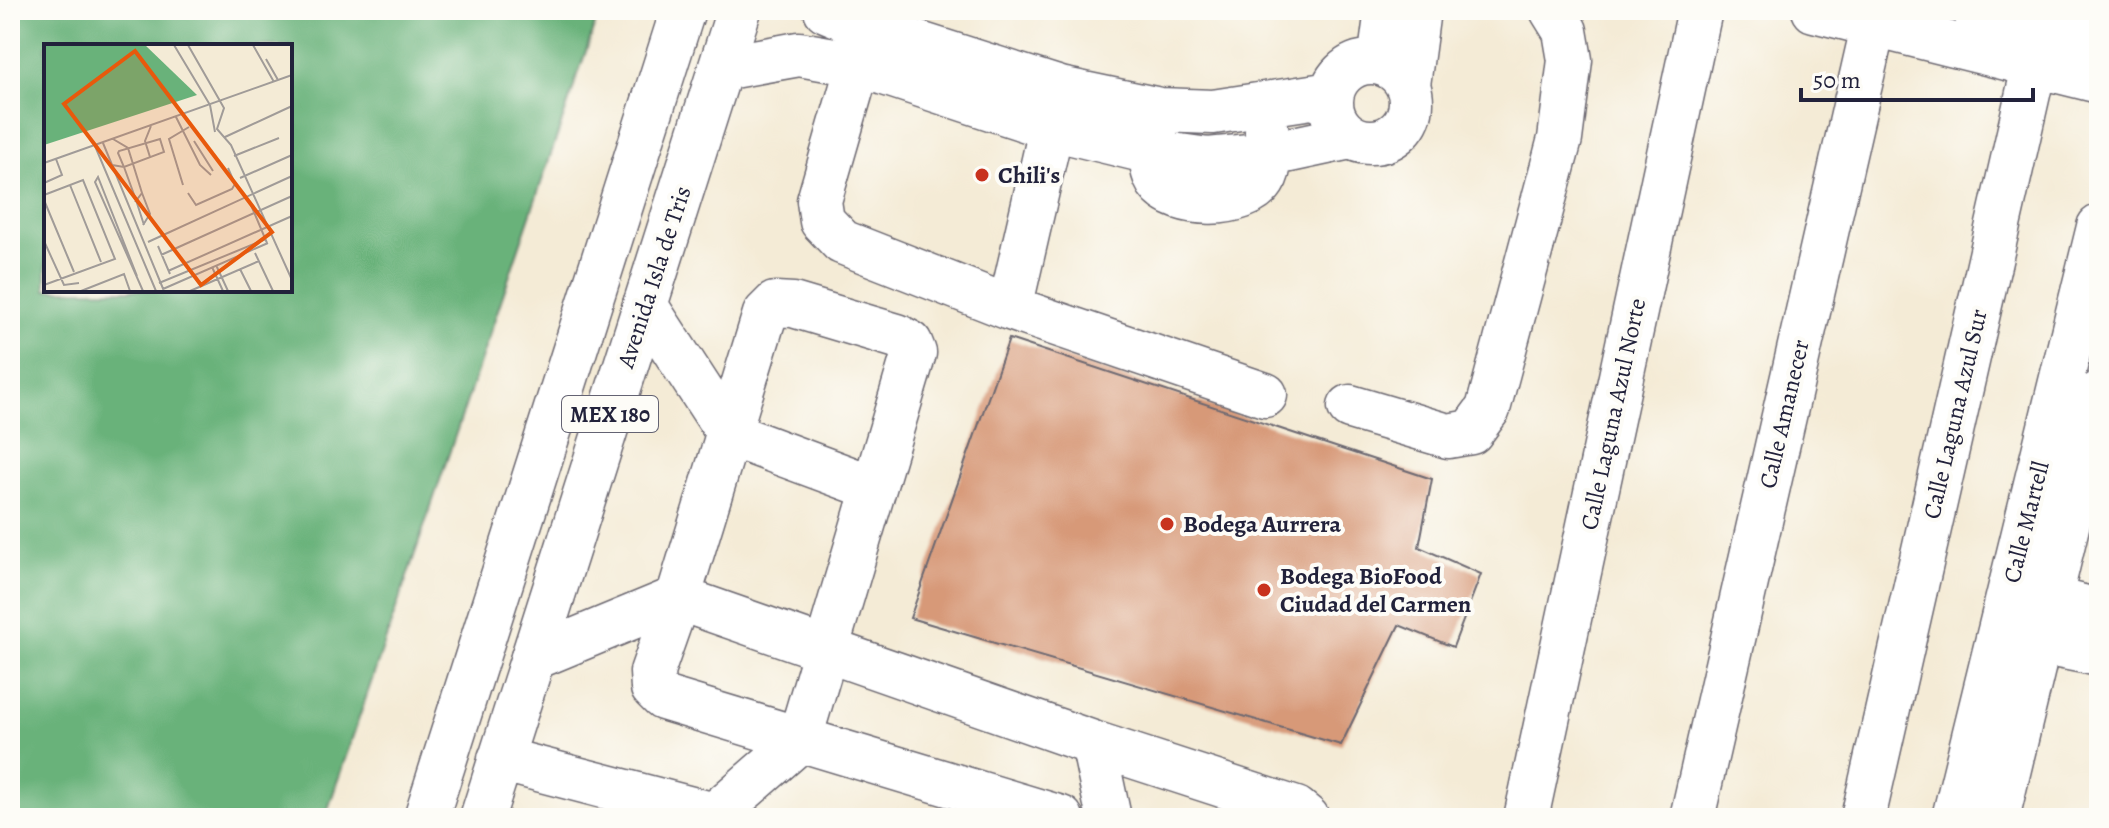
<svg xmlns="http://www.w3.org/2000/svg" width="2109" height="828" viewBox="0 0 2109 828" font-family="Alegreya,serif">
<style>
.forest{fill:#69b27a;stroke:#466a5a;stroke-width:2;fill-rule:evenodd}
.building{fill:#d79978}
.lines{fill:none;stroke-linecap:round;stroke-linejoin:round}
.minor-casing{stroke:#6c6871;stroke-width:47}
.major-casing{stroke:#6c6871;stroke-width:47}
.minor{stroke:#fff;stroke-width:44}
.major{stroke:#fff;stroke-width:44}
.poi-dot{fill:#c8321e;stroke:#fdfcf7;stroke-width:3}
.labels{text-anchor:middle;stroke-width:8;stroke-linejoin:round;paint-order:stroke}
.shield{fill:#fdfcf7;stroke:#646373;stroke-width:2}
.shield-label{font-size:22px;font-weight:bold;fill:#22223b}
.poi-label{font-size:24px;font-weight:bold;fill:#22223b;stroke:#fdfcf7;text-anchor:start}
.street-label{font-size:24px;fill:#22223b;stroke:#fdfcf7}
.inset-road{fill:none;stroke:#a09b98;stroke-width:2}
.view{fill:#e8590c;fill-opacity:0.15;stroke:#e8590c;stroke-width:4}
.inset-edge{fill:none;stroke:#22223b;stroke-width:4}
</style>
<rect width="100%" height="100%" fill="#fdfcf7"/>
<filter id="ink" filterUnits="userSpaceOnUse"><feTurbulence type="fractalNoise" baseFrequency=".0125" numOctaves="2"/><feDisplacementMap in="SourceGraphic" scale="16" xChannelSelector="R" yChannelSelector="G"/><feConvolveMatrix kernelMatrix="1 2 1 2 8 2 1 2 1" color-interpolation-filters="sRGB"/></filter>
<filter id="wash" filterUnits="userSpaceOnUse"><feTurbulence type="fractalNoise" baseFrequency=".006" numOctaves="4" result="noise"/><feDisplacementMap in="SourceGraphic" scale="32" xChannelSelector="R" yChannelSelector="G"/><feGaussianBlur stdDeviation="1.8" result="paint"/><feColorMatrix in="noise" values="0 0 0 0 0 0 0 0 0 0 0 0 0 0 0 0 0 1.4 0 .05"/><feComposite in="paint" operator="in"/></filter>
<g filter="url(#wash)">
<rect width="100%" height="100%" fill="#f4ebd6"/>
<path class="forest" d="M10,10H600L325,818H10ZM46,46H290V290H46Z"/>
<g id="blocks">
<path class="building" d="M1009,339L1432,479L1419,547L1481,574L1453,647L1399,625L1341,745L910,618Z"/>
</g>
</g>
<g filter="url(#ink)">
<use href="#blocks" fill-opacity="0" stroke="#6c6871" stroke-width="2"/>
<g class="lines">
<defs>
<path id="minor" d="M826,10L869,28L1060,89L1160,110L1213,112L1331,94
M1814,10L2099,81
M1974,10L2099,41
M869,28L819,201L822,221L842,242L1010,308L1265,395
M1331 102a40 40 0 1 1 80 0a40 40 0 1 1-80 0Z
M1380,62L1387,10
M721,68L799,54L857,64L1052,128L1151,152L1208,160L1271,154L1350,137
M1408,85L1418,10
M1156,128C1153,144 1148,166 1158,182C1176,209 1246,208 1263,181C1272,167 1270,148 1267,132
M645,305L729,434L874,488
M1010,308L1058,99
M1350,407L1448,436L1471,432L1488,409L1560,139L1570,60L1565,31L1552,10
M2048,599L2099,611
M2038,642L2099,654
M533,658L678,598L1093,743L1109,818
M1093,743L1296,809L1307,818
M714,815L799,741L914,353L910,343L897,336L793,305L775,304L765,314L678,598L652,672L653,688L663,698L1061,818
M1526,818L1700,10
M1692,818L1877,10
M1863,818L2047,10
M1954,818L2099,227
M1997,818L2099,393"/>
<path id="major" d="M500,759L726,818
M426,818L683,10
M482,818L739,10"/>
</defs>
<use href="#minor" class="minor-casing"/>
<use href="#major" class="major-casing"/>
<use href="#minor" class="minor"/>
<use href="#major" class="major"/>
</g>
</g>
<g class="poi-dot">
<circle cx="982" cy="175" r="8"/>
<circle cx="1167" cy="524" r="8"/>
<circle cx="1264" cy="590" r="8"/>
</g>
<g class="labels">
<rect class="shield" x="562" y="396" width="96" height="36" rx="6"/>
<g class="shield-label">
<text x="610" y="422">MEX 180</text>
</g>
<g class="poi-label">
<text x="998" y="183">Chili's</text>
<text x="1183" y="532">Bodega Aurrera</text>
<text x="1280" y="584">Bodega BioFood<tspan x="1280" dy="28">Ciudad del Carmen</tspan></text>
</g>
<g class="street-label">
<text transform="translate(654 277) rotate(-72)" y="8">Avenida Isla de Tris</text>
<text transform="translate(1613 414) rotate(-78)" y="8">Calle Laguna Azul Norte</text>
<text transform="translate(1784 414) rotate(-77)" y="8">Calle Amanecer</text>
<text transform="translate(1955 414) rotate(-77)" y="8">Calle Laguna Azul Sur</text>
<text transform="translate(2026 522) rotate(-76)" y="8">Calle Martell</text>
</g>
</g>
<g transform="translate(44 44)">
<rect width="248" height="248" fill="#f4ebd6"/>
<path d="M0,1H101L153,51L0,101Z" fill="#69b27a"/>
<path class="inset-road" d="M130,1L166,61M144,1L176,57M209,1L230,38M222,15L234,36M176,57L180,64L173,85L187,101L248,236M166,61L171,88M132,73L156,121L167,131M181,93L248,62M69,95L84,104L98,149L91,158M150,97L169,127M59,99L120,247M51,102L112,247M190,112L235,94M106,113L101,97L107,82M0,119L248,31M68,121L80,123L120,108L116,95L75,107L74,109L80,123L92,156L100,181M196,134L248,111M0,139L18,131L12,115M26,141L57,218M139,141L125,95L145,83M98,149L106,170L99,181M144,149L152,161L188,145L191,140L184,124M0,151L39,136L71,215L0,241M0,156L30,228M207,161L223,199M0,197L20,241L35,239M104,198L248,132M114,202L126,230M211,209L229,247M117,211L248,152M172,221L184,247M168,223L179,247M196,225L207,247M124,227L248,172M93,232L54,133L51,138L99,247M115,239L222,195M119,245L224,199M37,247L80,230L86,247M146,247L215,217"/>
<path class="view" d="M91,7L228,188L157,241L20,60Z"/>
<rect width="248" height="248" class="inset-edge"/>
</g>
<rect width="2109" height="828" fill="none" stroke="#fdfcf7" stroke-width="40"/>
<path d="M1801 88v12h232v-12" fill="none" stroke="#22223b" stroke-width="4"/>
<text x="1813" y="88" font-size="24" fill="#22223b" stroke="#fdfcf7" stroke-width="6" paint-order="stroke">50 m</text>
</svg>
